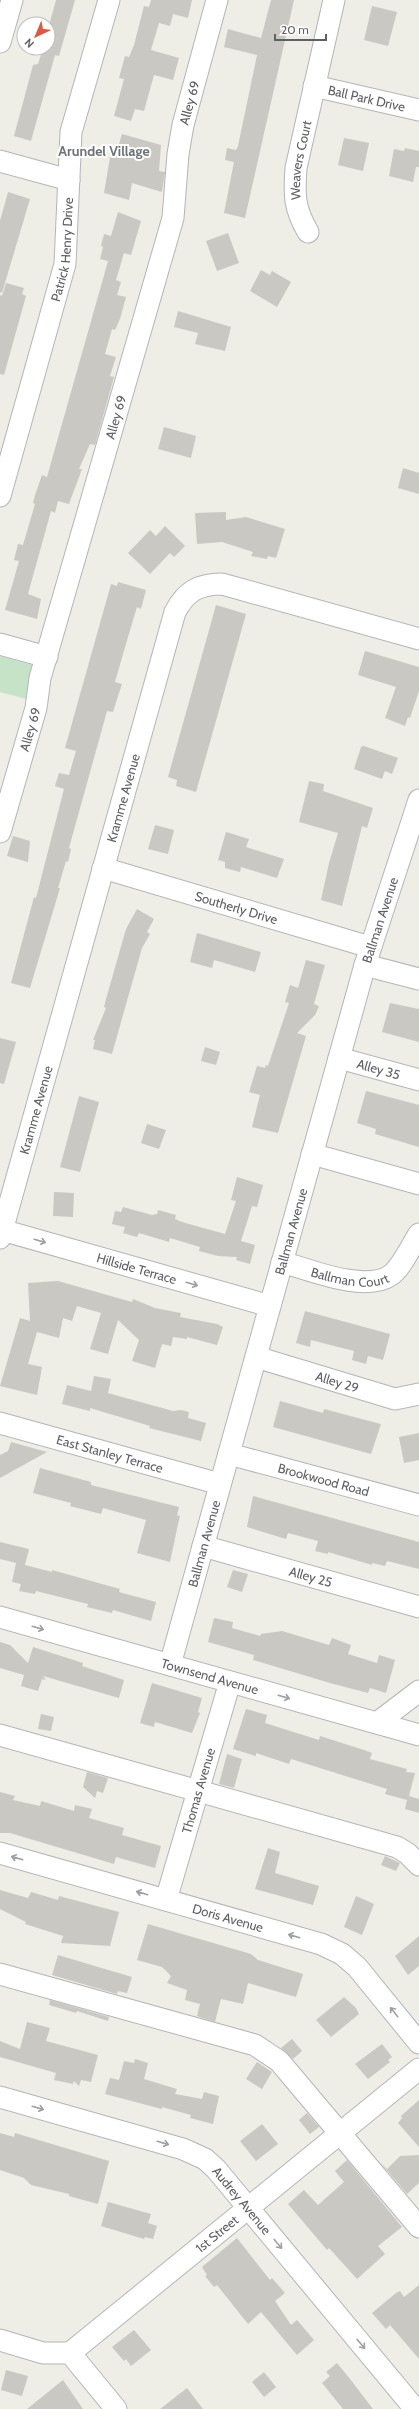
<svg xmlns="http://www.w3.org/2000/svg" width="419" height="2409" viewBox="0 0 419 2409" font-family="Cabin,sans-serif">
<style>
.green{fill:#c6e3c8}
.building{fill:#cac8c3}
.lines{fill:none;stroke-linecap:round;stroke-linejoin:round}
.minor-casing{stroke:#b3b5b9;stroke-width:23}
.minor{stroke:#fff;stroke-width:21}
.oneway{stroke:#9ea0a3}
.labels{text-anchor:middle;stroke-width:4;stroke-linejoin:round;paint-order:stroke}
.street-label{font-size:13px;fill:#5e6065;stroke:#fff}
.neighbourhood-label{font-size:14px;font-weight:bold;fill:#6f7277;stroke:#fff}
</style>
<rect width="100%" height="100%" fill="#eeede6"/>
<path class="green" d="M0,656L32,665L36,669L30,700L0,692Z"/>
<path class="building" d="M56,0H75L59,56L55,55L31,141L14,136L33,65L38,64L43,48H48V29Z
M151,0H192L188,18L173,14L170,26L159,23L151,50L179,58L173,80L154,75L144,111L135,109L131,121L114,116L124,79L119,78L125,56L129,57L134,45L144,6L149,7Z
M271,0H294L245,218L224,213L234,162L225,160L227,148L236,150L238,146L257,55L224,47L228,29L261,38Z
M372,6L397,12L388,46L364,40Z
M122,134L161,145L159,171L165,172L162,192L132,183L129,200L104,193L110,157L115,158Z
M344,138L369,143L363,171L338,165Z
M405,148L419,151V167H416L413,182L389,176L394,149L404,151Z
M8,192L30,199L2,293L0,292V221Z
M118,212L141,221L131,255L124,253L116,280L121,282L117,295L126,297L120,319L115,330L112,329L105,354L116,357L110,376L114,377L95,445L90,444L79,469H82L69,504L58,501L55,513L51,511L28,594L41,599L37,619L5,610L19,561L14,560L18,544L23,545L35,504L33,503L35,495L42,475L47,477L108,261L100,259L103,247L101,246L104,234L111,236Z
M228,233L239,263L217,271L206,241Z
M261,270L270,275L272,271L291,282L277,307L250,291Z
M6,283L24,288L22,294L26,296L4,375L0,374V295L2,296Z
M178,311L231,327L225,351L195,344L198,333L174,327Z
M164,427L196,436L191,458L158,449Z
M403,468L419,473V494L398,488Z
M226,512V520L246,517L285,529L276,558L268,556L267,559L251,556L253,552L222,542L197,544L195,513Z
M165,526L185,546L174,557L170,553L150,574L128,553L150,530L156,536Z
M118,582L146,590L141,609L137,607L128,637L115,682L122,684L118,696L113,712L107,711L69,848L71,849L68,862L66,861L58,888H60L30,988L11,983L34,897L36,898L64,789L55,786L59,773L69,775L76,751L65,748L111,584L117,586Z
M216,605L246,614L196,792L176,786L177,780L168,777Z
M365,651L419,667V691L410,718L408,717L405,726L385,718L396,687L358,675Z
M364,746L398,758L392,774L385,771L382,779L354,769L361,747Z
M309,781L324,784L323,791L373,808L367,828L362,826L342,906L321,900L329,863L338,833L299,822Z
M155,825L174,830L168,854L148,849Z
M226,832L249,839L246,847L284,859L277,878L241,867L240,872L225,868V862L218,860Z
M13,836L30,841L28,862L7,856Z
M137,909L154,919L147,932L150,934L142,948L112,1054L93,1049L95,1040H93L106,1008L104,1007L106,999L126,929Z
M197,933L261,952L255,972L214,960L212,968L190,962Z
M306,960L325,965L314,1004L319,1006L315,1015L297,1033L306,1036L278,1133L252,1127L260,1095L249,1092L257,1066L265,1068L266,1065L268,1066L289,1003L285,1002L290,985L298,988Z
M390,1003L419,1009V1042L382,1032Z
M0,1038L16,1042L4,1084L0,1083Z
M205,1047L220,1052L216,1065L201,1061Z
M366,1091L419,1105V1147L375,1134L376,1129L357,1123Z
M79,1096L99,1102L80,1172L60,1167Z
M147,1124L166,1130L159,1149L141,1143Z
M237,1177L263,1185L257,1207L252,1206L241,1241L255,1245L250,1264L236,1260L237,1257L218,1256L199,1251L200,1247L170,1238L169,1242L139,1233L137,1237L123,1233L125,1227L112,1224L115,1211L121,1212L123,1207L152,1215L157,1214L158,1210L176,1215L175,1219L182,1222L225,1234L236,1201L231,1200Z
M54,1192L74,1193L73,1217L53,1216Z
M58,1281L132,1302L133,1299L155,1308L181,1313L180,1317L217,1324L223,1327L217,1345L187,1337V1339L173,1337L171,1346L162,1344L155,1368L132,1361L139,1340L118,1320L108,1354L90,1349L101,1313L77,1306L72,1321L63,1318L59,1338L37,1332L28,1364L42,1367L37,1395L0,1386L20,1318L30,1321L28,1283Z
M305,1311L390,1334L383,1360L368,1356L366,1364L352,1360L354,1351L311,1340L310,1347L296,1343Z
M94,1376L111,1379L108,1393L173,1411L181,1410L189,1412L188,1418L206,1423L201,1441L149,1428L150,1426L90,1408V1411L62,1404L67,1385L91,1391Z
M280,1401L323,1413L324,1409L381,1424L371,1454L273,1427Z
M419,1433V1460L404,1463L399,1437Z
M11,1442L47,1452L0,1478V1455L8,1451Z
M40,1468L91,1482V1485L179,1507L177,1516L180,1515L170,1562L137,1553L146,1520L103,1508L101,1514L70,1506L71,1503L33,1493Z
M253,1496L419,1542V1569L387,1561L385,1566L372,1563V1565L328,1552V1554L315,1551L318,1541L288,1533L286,1539L247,1527Z
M0,1542L29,1549L25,1565L52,1572V1570L102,1584L120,1589L119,1592L156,1602L151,1621L113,1610L112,1613L87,1607L88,1604L36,1591L35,1594L19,1591L21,1584L12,1582L16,1563L0,1559Z
M233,1570L248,1574L242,1592L227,1587Z
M214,1618L233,1622L232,1628L260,1636L261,1634L282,1631L329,1645L332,1638L351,1645L348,1654L377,1663L379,1655L395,1660L386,1693L370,1688L368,1693L330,1683L253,1660L254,1655L208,1642Z
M0,1642L10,1645L28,1663L33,1647L83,1663L82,1666L124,1680L119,1698L43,1676L46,1680L42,1679L38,1691L21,1686L24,1675L0,1668Z
M152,1683L202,1698L198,1712L200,1713L192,1733L155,1722L154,1727L140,1723Z
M246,1709L267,1715L265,1723L319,1740L320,1736L364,1750L372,1753L370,1759L407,1769L406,1772L415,1773L409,1796L419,1799V1813L405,1809L407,1800L385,1794L387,1789L291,1759L289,1764L256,1753V1756L233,1749Z
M41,1714L54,1717L51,1731L38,1729Z
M227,1754L242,1759L234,1788L219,1784Z
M87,1772L108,1778L103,1793L97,1791L95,1798L83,1787Z
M0,1792L15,1796L13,1800L40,1806L41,1801L74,1811L75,1805L92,1809L89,1818L124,1828L122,1835L161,1846L155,1868L116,1857L114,1864L10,1833H0Z
M268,1848L280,1852L275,1873L319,1886L313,1905L255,1889Z
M385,1856L400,1863L396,1871L381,1865Z
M0,1890L28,1898L31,1892L58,1900L59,1896L119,1912L110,1946L61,1943L63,1936L25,1924L26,1922L0,1909Z
M356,1896L374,1904L362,1935L344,1927Z
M148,1924L251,1954L258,1960L303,1974L296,1997L248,1983L243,2004L221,1999L215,2022L197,2016L200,2004L185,2000L187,1990L167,1983L171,1976L162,1967L137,1960Z
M419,1936V1966L408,1975L395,1956Z
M58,1955L132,1977L127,1993L118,1991L117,1994L52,1975Z
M344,1997L356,2008L359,2014L331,2037L316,2020Z
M50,2000L109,2017L108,2021L77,2011L76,2013L49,2005Z
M27,2022L50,2028L46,2041L98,2055L91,2082L81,2080L79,2086L74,2081L73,2084L54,2080L56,2073L0,2057V2041L20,2049Z
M292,2039L302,2051L293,2059L281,2048Z
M382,2044L392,2057L388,2060L390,2062L368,2079L355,2064Z
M135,2059L148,2063L144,2079L177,2089L175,2094L202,2099L204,2092L219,2096L213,2124L190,2118L191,2115L162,2107V2109L105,2094L110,2078L119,2080L124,2061L134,2063Z
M257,2062L272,2072L262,2089L246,2079Z
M419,2100V2147L398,2123L402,2118L401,2116Z
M307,2113L319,2127L310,2134L299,2120Z
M262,2124L278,2144L256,2161L240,2141Z
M0,2133L14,2137L15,2133L109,2161L98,2204L69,2196V2194L31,2185L24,2178L0,2170Z
M419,2155V2183L407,2194L379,2161L387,2169L400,2156Z
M347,2160L402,2227L378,2246L385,2254L357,2279L329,2248L327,2250L288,2204L304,2190L318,2205L344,2182L335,2171Z
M108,2202L151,2214L148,2223L157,2226L153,2239L145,2237L144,2239L101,2226Z
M237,2238L270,2280L272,2278L285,2293L275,2301L291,2325L297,2320L314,2340L297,2355L261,2312L248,2324L217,2285L214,2287L205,2276L207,2275L202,2267Z
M419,2285V2359L390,2325L386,2329L372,2313L396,2293L400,2291L404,2297Z
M134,2330L151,2350L131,2366L126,2359L124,2361L112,2347Z
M337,2363L350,2379L373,2409H343L322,2383L330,2376L326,2372Z
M6,2370L28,2376L22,2396L1,2390Z
M264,2372L276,2387L264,2397L252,2382Z
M63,2380L83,2409H27Z
M187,2388L203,2409H160Z"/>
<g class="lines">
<defs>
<g id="minor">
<path d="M0,42L12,0"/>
<path id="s1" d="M314,86L419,110"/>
<path d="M0,161L69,180"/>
<path id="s2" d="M308,232C294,208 294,195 296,168L334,0"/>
<path id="s3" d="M0,496L65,264L71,132L109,0"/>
<path d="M0,644L47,657"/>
<path id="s4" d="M0,832L36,708L40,678L173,218L178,154L183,125L217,0"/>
<path id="s5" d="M103,868L370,947"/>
<path d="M365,965L419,979"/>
<path id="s6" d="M339,1058L419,1080"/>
<path d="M312,1154L419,1184"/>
<path id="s7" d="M2,1230L270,1306"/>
<path id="s8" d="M0,1238L175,612C186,591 199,584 222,584L419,639"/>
<path id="s9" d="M282,1262C310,1270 366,1293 391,1275C401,1268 412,1245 419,1234"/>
<path id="s10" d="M256,1357L395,1399L419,1394"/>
<path id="s11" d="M0,1423L220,1484"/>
<path id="s12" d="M229,1454L419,1505"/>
<path id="s13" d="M203,1546L419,1607"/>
<path id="s14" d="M0,1617L419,1735"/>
<path id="s15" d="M170,1665L365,965L419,800"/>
<path d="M377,1723L419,1691"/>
<path d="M0,1735L397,1847L407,1853L419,1865"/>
<path id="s16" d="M0,1853L321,1944L342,1954L357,1967L419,2043"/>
<path id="s17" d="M166,1900L230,1682"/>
<path d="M0,1974L255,2045L279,2061L419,2227"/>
<path id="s18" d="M0,2097L183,2149L205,2159L216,2169L415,2409"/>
<path d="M0,2340L43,2353H70L116,2409"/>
<path id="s19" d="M70,2353L419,2069"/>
</g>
</defs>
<use href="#minor" class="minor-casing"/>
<use href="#minor" class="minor"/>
</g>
<defs><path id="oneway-shaft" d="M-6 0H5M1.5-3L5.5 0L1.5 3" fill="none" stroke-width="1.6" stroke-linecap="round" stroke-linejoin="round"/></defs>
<g class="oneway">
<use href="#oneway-shaft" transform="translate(40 1241) rotate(16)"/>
<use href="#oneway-shaft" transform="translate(192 1284) rotate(16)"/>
<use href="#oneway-shaft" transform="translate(38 1628) rotate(16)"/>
<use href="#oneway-shaft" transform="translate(284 1697) rotate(16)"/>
<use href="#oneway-shaft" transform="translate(17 1858) rotate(-164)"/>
<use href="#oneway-shaft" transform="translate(142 1893) rotate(-164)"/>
<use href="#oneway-shaft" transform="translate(294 1936) rotate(-164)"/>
<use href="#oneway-shaft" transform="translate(394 2012) rotate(-129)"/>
<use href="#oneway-shaft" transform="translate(38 2108) rotate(16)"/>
<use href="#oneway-shaft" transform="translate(163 2143) rotate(16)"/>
<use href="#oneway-shaft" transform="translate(278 2244) rotate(50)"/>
<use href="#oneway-shaft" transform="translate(361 2344) rotate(50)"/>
</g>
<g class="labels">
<g class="street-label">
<text dy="5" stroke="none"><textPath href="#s1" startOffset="54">Ball Park Drive</textPath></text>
<text dy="5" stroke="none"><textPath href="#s4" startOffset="755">Alley 69</textPath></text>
<text dy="5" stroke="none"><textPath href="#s2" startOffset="75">Weavers Court</textPath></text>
<text dy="5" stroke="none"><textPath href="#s3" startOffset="255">Patrick Henry Drive</textPath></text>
<text dy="5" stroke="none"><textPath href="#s4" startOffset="431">Alley 69</textPath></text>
<text dy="5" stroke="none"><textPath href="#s4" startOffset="107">Alley 69</textPath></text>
<text dy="5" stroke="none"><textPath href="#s8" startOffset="457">Kramme Avenue</textPath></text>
<text dy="5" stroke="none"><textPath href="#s5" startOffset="139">Southerly Drive</textPath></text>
<text dy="5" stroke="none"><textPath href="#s15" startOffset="774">Ballman Avenue</textPath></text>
<text dy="5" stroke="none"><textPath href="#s6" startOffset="41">Alley 35</textPath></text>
<text dy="5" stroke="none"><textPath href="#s8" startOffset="133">Kramme Avenue</textPath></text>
<text dy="5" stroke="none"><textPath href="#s15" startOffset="450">Ballman Avenue</textPath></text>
<text dy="5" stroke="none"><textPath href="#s7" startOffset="140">Hillside Terrace</textPath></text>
<text dy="5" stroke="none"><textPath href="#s9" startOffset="70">Ballman Court</textPath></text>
<text dy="5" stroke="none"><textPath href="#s10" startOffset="85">Alley 29</textPath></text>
<text dy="5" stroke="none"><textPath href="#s11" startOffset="114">East Stanley Terrace</textPath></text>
<text dy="5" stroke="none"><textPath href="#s12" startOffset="98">Brookwood Road</textPath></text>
<text dy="5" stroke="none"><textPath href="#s15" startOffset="126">Ballman Avenue</textPath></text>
<text dy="5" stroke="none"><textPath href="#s13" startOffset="112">Alley 25</textPath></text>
<text dy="5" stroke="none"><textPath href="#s14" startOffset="218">Townsend Avenue</textPath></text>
<text dy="5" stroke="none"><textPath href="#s17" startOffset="114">Thomas Avenue</textPath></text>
<text dy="5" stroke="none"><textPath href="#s16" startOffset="237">Doris Avenue</textPath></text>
<text dy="5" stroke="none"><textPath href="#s18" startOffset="270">Audrey Avenue</textPath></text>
<text dy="5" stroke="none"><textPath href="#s19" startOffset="189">1st Street</textPath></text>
</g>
<g class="neighbourhood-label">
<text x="104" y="156">Arundel Village</text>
</g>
</g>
<g transform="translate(36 36) rotate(224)"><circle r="19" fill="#ffffff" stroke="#bfbfc1"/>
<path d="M0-3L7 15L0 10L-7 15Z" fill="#d55c46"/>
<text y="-6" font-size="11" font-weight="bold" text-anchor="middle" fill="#5e6065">N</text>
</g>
<path d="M275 34v6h51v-6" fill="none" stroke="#5e6065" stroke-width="2"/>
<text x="281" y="34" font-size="12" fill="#5e6065" stroke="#ffffff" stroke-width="3" paint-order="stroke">20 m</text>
</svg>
